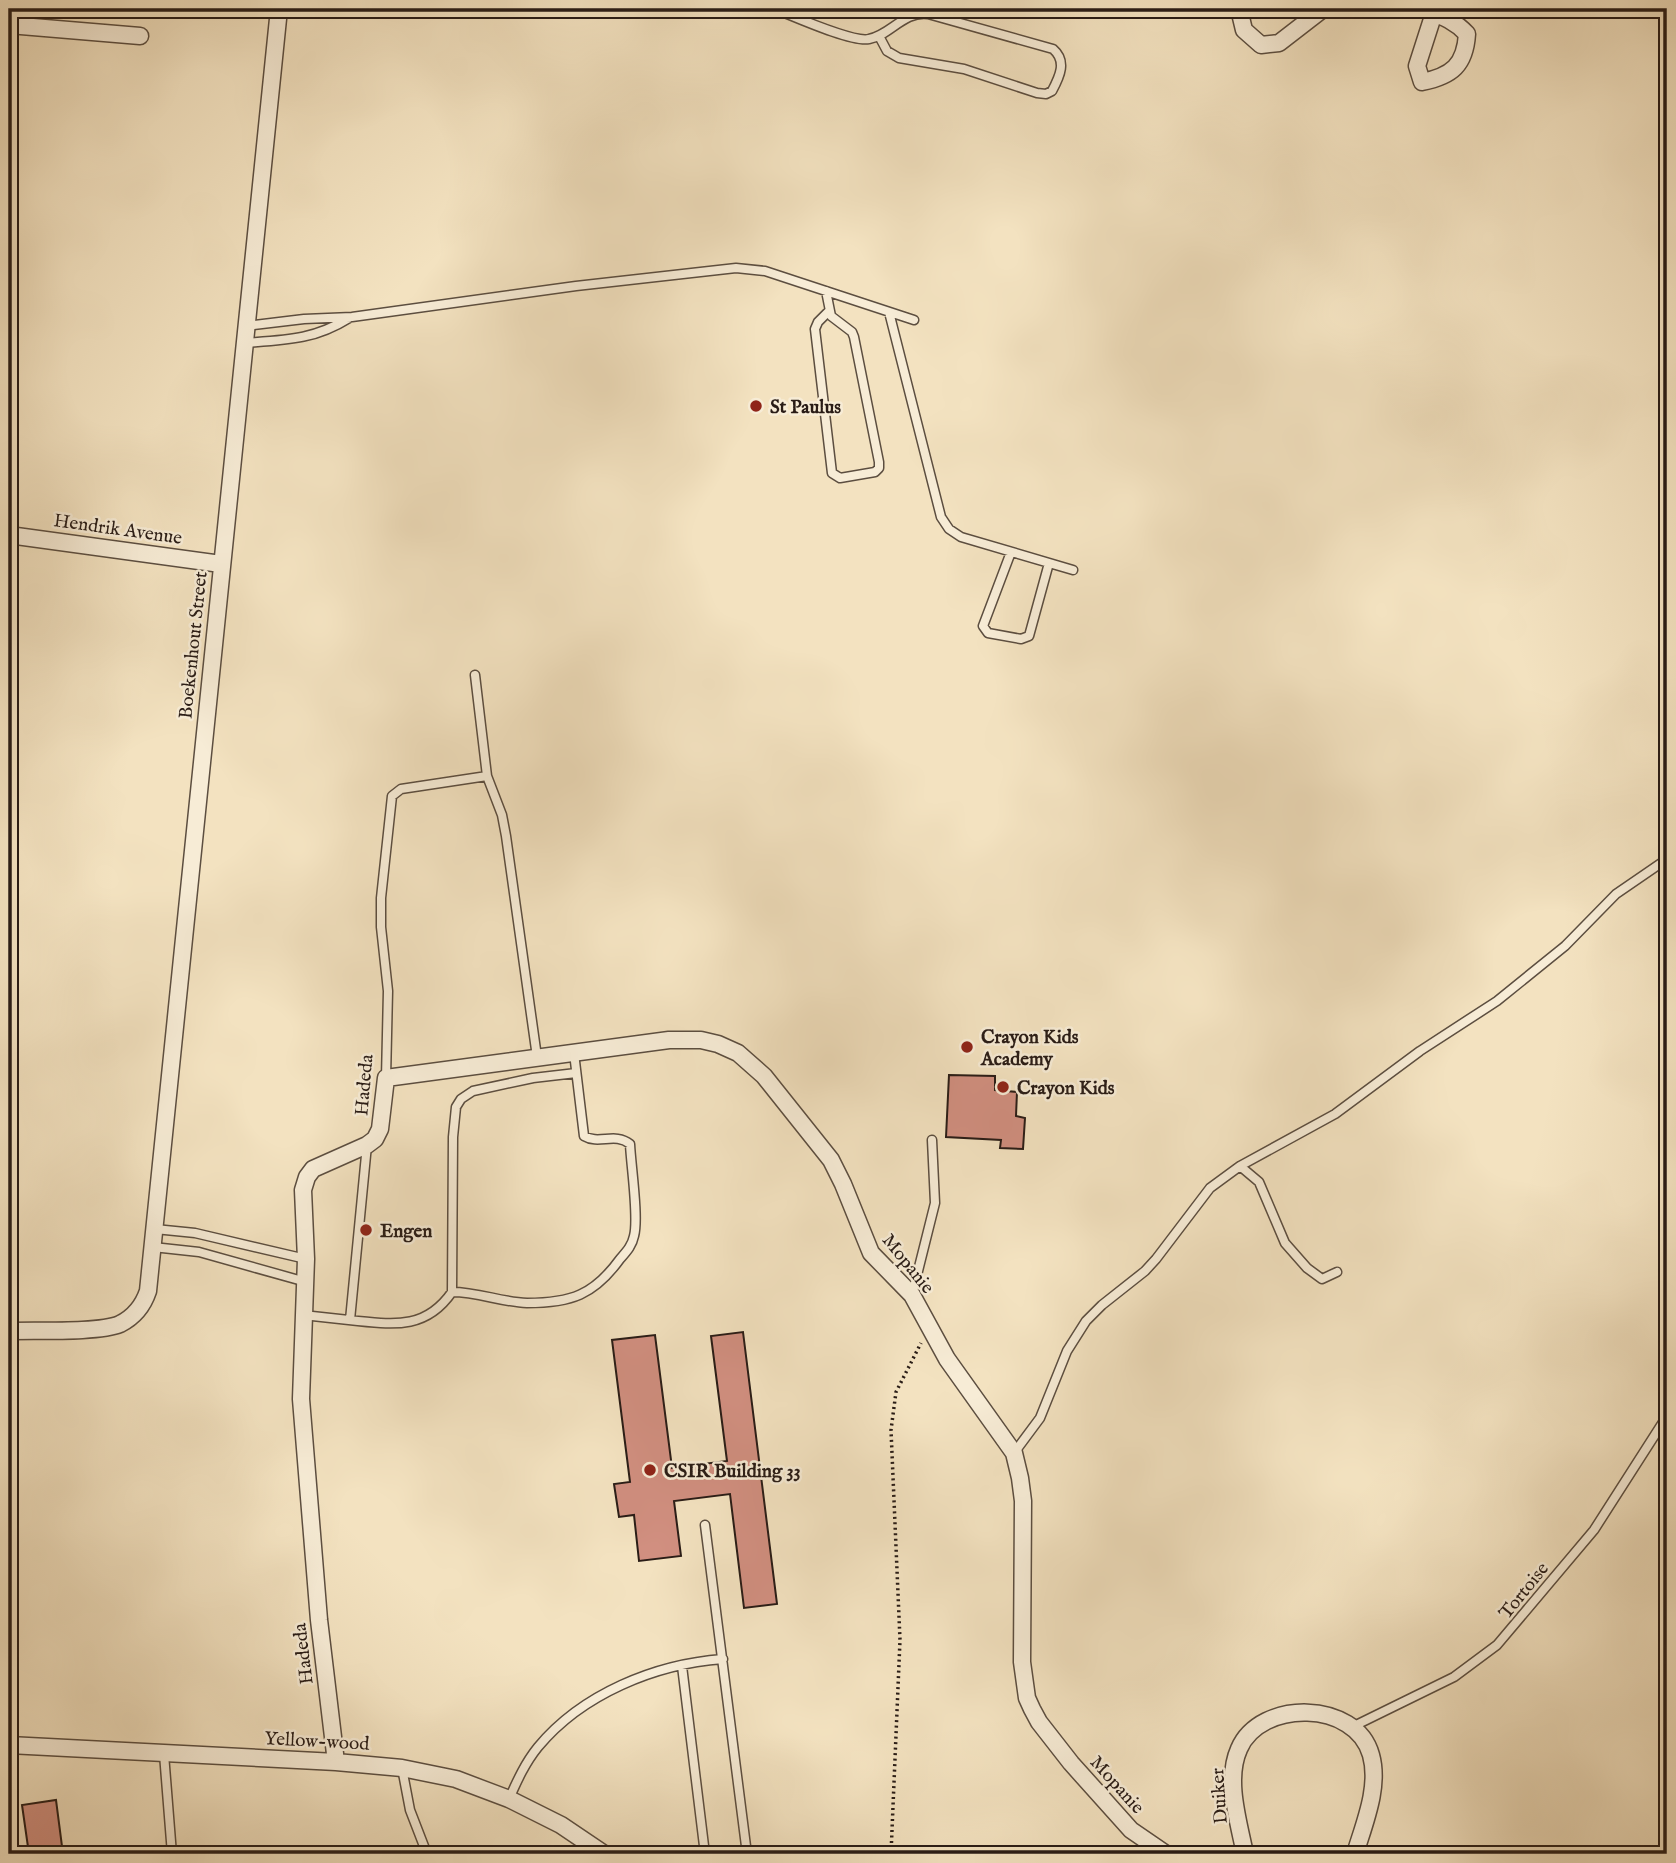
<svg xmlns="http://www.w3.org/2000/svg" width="1676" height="1863" viewBox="0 0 1676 1863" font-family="'IM FELL English',serif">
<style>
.building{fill:#d18f80;stroke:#291c16;stroke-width:2}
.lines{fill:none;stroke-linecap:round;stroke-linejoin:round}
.service-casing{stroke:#5c4e40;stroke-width:11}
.minor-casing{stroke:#5c4e40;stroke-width:19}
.path{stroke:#291c16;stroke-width:3.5;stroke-dasharray:2 3.5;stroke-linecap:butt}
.service{stroke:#f7ecd6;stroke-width:8}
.minor{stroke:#f7ecd6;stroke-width:16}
.poi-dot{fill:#8f2418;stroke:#f7ecd6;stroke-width:2.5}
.labels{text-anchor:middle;stroke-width:5;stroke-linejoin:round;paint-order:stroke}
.poi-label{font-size:19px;font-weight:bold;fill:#291c16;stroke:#f7ecd6;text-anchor:start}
.street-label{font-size:19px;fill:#291c16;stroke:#f7ecd6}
</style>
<rect width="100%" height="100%" fill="#f3e2c0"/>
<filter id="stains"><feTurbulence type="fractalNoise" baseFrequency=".00286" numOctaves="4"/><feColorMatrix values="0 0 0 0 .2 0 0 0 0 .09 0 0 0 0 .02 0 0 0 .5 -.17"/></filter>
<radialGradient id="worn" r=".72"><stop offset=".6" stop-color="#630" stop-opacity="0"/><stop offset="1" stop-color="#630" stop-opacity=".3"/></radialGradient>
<path class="building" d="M949,1075L995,1076V1090L1017,1092L1016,1116L1025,1118L1023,1149L1000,1148L1001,1140L946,1137Z
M743,1332L777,1604L744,1608L730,1494L674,1501L681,1556L639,1561L634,1515L619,1517L614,1484L630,1482L612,1340L655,1335L672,1468L727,1461L711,1336Z
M56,1800L63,1854H29L22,1805Z"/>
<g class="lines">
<defs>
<path id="service" d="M775,9C793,16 853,43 869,39C891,35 903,11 928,14L1053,49C1067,61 1060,76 1052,91L1046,94L1037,93L964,69L899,58L887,51L879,36
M826,291L831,316L852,332L854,337L879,462V468L875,472L840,478L832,473L815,329L818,322L829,311
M889,312L941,517L949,529L961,537L1073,570
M246,326L304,319L352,317L576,286L736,268L765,271L914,320
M244,343C285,340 314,340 349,318
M1011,552L983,626L988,633L1021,639L1029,636L1049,563
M475,675L487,776
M386,1078L388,991L381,927V898L392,796L401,789L487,776L502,815L506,836L537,1057
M1240,1166L1259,1182L1285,1243L1307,1268L1322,1279L1337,1272
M155,1229L195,1233L306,1259
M153,1247L199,1252L306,1282
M452,1292C478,1292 501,1302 527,1303C571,1303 594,1295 620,1259C626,1252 632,1246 634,1236C639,1218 631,1166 630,1144C615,1132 599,1145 584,1136L574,1053
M912,1295L935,1203L932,1140
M303,1315C321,1317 340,1319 358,1321C397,1325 427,1328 452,1292L453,1137L456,1107L461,1099L473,1091L533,1078L576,1073
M350,1320L367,1145
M1014,1453L1040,1418L1067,1351L1086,1321L1102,1305L1145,1271L1156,1259L1210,1188L1240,1166L1335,1114L1420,1051L1497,1001L1565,946L1616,894L1667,859
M705,1525L747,1854
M682,1666L705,1854
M1352,1727L1454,1677L1497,1645L1594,1530L1667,1416
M164,1754L172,1854
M402,1768L410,1810L427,1854
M509,1799C517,1781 525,1763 538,1747C582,1694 655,1664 723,1659"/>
<path id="minor" d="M1239,9L1244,30L1261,45L1279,43L1323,9
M1423,9C1441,16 1454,20 1467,34C1465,65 1452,76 1422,82L1417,66L1434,13
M9,25L140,36
M9,535L221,564
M9,1331C34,1330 99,1333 120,1324C134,1317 143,1306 148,1291L279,9
M9,1745L336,1762L402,1768L456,1779L509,1799L561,1825L604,1854
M336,1762L319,1620L301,1399L306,1259L303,1190L307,1177L313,1169L367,1145L375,1139L380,1129L386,1078L669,1040H701L718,1044L738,1053L764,1076L831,1160L843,1184L871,1253L912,1295L947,1359L1014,1453L1020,1478L1023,1501L1022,1662L1027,1698L1032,1709L1039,1722L1071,1763L1131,1830L1166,1854
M1245,1854C1239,1823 1225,1780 1239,1749C1260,1699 1356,1700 1371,1755C1380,1787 1364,1824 1355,1854"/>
</defs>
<use href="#service" class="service-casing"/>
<use href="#minor" class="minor-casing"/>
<path class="path" d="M891,1854L900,1640L891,1430L896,1392L921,1343"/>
<use href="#service" class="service"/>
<use href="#minor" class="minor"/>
</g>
<g class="poi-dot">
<circle cx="756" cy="406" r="7"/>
<circle cx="967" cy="1047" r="7"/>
<circle cx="1003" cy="1087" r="7"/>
<circle cx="366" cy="1230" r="7"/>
<circle cx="650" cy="1470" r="7"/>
</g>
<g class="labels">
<g class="poi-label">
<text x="770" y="413">St Paulus</text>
<text x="981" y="1043">Crayon Kids<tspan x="981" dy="22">Academy</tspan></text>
<text x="1017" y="1094">Crayon Kids</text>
<text x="380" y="1237">Engen</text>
<text x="664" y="1477">CSIR Building 33</text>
</g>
<g class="street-label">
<text transform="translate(118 528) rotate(8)" y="7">Hendrik Avenue</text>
<text transform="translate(192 645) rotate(-84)" y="7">Boekenhout Street</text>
<text transform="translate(363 1085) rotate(-85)" y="7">Hadeda</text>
<text transform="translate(909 1263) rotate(51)" y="7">Mopanie</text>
<text transform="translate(1523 1590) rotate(-51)" y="7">Tortoise</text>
<text transform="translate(302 1654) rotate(-97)" y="7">Hadeda</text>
<text transform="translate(317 1740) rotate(3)" y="7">Yellow-wood</text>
<text transform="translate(1118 1784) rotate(48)" y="7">Mopanie</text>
<text transform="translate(1218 1796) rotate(-94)" y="7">Duiker</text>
</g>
</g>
<rect width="1676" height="1863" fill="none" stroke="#f3e2c0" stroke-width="35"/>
<rect x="10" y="10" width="1655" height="1842" fill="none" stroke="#291c16" stroke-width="3.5"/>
<rect x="18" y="18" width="1641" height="1828" fill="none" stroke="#291c16" stroke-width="2"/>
<rect width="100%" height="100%" filter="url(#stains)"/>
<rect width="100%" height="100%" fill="url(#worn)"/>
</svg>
